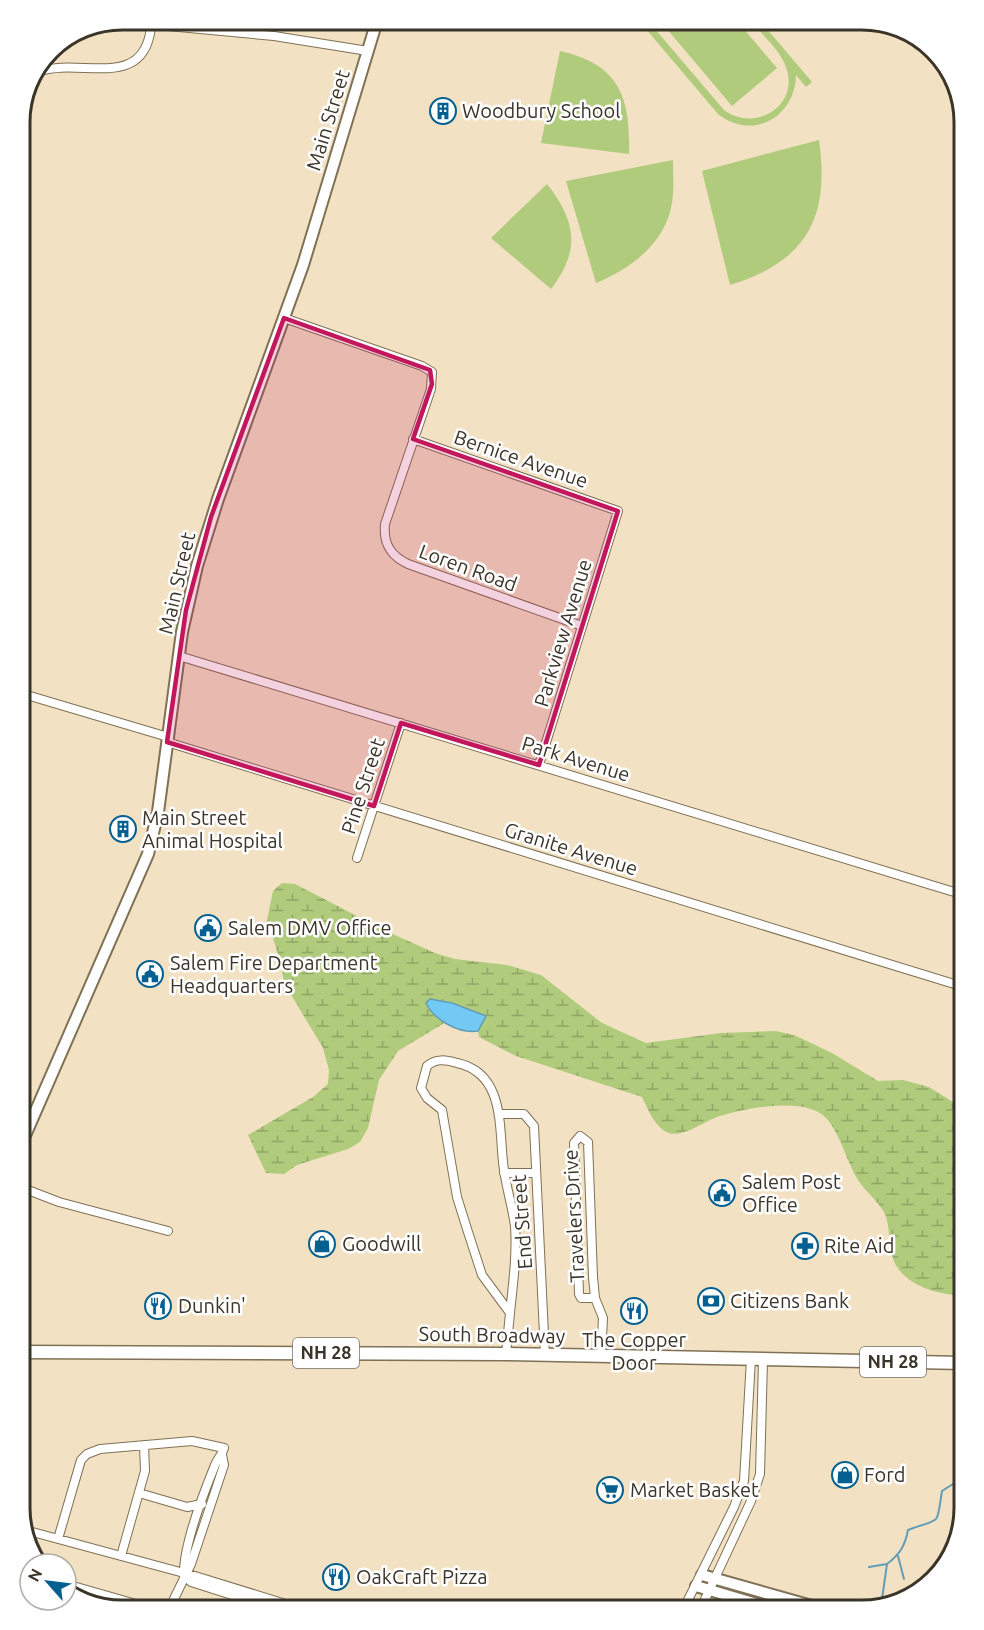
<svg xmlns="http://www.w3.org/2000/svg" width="984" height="1630" viewBox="0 0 984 1630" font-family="Ubuntu,sans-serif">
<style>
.grass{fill:#b0cb7c}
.wetland{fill:url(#wetland-marsh)}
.water{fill:#72c9f3;stroke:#629db6;stroke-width:1.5}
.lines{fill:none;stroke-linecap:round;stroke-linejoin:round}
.stream{stroke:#629db6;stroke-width:2}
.minor-casing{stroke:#7f7155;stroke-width:10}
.secondary-casing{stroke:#7f7155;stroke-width:14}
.primary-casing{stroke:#7f7155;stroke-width:15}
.minor{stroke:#fff;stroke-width:8}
.secondary{stroke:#fff;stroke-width:10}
.primary{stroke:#fff;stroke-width:12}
.marked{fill:#c2185b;fill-opacity:0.2;stroke:#c2185b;stroke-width:4.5;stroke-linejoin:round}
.labels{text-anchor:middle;stroke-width:5;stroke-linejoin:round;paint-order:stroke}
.shield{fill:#fff;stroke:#767269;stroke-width:1.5}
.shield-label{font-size:18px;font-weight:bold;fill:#3b3529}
.poi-label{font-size:20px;fill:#3b3529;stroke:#fff;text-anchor:start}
.street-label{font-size:20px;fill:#3b3529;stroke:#fff}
.rim{fill:none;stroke:#3b3529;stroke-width:3}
</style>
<defs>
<pattern id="wetland-marsh" width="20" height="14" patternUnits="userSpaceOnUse" patternTransform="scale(1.5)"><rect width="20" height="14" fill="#b0cb7c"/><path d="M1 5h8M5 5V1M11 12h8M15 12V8" fill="none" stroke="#90a666"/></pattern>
</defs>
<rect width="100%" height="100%" fill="#f2e2c3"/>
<path class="grass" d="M737,21L777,68L732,106L661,22Z
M751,21H760L812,82L806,87L796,75C795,118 752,141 718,114L640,22H649L724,110C753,132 798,108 787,70C782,51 762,35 751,21Z
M560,51C619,64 631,97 629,154L541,143Z
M819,140C830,218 807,261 730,285L702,171Z
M673,160C673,177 675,199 669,215C659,248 626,271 596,283L566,181Z
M547,184C576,221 581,250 551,289L491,238Z"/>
<path class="wetland" d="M282,883L295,884L386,931L435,953L455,959L507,965L541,975L602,1023L646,1043L721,1033L776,1031L794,1035L832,1053L878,1081L903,1080L929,1087L964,1109V1295C941,1296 904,1286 894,1261C888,1246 891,1226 884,1212C877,1200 865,1191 858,1180C847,1162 840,1133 826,1118C806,1096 745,1108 720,1116C706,1120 683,1138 669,1133C655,1128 648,1109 642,1097L516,1056L479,1037L478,1031L486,1016L452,1003L430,999L431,1012L446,1022L398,1051L379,1080L368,1128L360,1142L348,1149L297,1165L284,1174L266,1173L248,1135L313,1097L328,1084L329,1070L323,1048L284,983L281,963L267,920L273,891Z"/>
<path class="water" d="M430,999L452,1003L486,1016L478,1031C459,1034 434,1020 426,1003Z"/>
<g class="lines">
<path class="stream" d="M898,1556L904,1579
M869,1567L887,1564
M881,1606L887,1564C900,1554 905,1546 908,1530C942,1517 936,1528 942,1491L964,1477"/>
<defs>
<path id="minor" d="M168,26L274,36L368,51
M40,71C82,58 144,91 151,27
M284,318L422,366L432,372L431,389L385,524C383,544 391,556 408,564L582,626
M413,439L618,511L539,765
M179,656L964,895
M20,693L168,737
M167,742L964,987
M357,858L401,723
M500,1114H524L534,1126L545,1355
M504,1173H535
M20,1187L59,1202L168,1231
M595,1298H581L579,1294L574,1143L580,1136L588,1142L593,1277L595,1298L603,1318L601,1357
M506,1354L510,1313L482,1275L468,1232L457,1197L442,1110L427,1098L421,1088L427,1066C436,1058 446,1060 457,1063C504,1073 499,1125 503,1162C505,1184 512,1204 515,1226C517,1255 513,1284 510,1313
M139,1493L187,1507L202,1504
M25,1530L195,1576L305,1610
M58,1539L81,1460L87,1454L100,1449L192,1441L224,1448C222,1455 217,1459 215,1465C204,1492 183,1547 184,1575
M121,1556L145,1471L144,1445
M184,1575L191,1582L280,1610
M66,1584L157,1610
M157,1610L171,1605L191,1564L224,1465L222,1455
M683,1610L734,1507L744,1481L751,1359
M700,1610L751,1501L760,1474L763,1360"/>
<path id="secondary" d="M20,1147L148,854L158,812L182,632L197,566L218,499L303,265L376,24
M702,1575L826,1610
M696,1586L777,1610"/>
<path id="primary" d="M20,1352L506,1354L964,1363"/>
</defs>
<use href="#minor" class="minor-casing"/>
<use href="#secondary" class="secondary-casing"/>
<use href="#primary" class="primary-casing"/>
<use href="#minor" class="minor"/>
<use href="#secondary" class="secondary"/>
<use href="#primary" class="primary"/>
</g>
<path class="marked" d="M284,318L430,370L432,384L413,439L618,511L539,765L401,723L374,806L167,742L186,610L211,517Z"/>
<defs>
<symbol id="building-ring" viewBox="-11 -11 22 22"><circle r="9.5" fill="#fff" stroke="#046091" stroke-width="1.5"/><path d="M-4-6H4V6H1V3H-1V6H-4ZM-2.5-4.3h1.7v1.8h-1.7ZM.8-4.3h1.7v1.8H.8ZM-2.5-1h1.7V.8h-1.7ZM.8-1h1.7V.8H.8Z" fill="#046091"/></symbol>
<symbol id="civic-ring" viewBox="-11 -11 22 22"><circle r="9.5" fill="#fff" stroke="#046091" stroke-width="1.5"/><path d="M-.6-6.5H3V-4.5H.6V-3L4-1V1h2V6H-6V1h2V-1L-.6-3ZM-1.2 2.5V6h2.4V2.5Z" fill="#046091"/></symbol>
<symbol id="shop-ring" viewBox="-11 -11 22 22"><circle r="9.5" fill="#fff" stroke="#046091" stroke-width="1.5"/><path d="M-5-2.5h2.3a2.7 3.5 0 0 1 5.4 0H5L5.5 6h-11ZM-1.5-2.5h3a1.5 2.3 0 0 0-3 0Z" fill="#046091"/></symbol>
<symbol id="pharmacy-ring" viewBox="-11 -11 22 22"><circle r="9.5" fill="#fff" stroke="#046091" stroke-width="1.5"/><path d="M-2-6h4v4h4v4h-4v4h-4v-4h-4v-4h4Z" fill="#046091"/></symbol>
<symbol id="bank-ring" viewBox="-11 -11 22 22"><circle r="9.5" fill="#fff" stroke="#046091" stroke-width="1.5"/><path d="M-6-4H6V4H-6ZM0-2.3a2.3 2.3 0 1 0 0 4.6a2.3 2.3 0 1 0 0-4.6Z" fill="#046091"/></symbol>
<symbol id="restaurant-ring" viewBox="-11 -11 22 22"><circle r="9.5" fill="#fff" stroke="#046091" stroke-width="1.5"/><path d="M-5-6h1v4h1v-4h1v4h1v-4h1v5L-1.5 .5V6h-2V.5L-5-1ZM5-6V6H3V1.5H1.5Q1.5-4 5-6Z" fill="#046091"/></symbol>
<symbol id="supermarket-ring" viewBox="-11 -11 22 22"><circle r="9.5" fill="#fff" stroke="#046091" stroke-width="1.5"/><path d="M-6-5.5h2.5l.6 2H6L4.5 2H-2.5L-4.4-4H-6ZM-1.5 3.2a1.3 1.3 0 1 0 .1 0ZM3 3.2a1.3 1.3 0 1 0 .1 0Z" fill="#046091"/></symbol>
</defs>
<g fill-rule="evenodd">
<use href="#building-ring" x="428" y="96" width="30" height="30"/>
<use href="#building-ring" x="108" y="814" width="30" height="30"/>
<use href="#civic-ring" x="193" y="913" width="30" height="30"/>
<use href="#civic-ring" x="135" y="959" width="30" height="30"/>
<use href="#civic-ring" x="707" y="1178" width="30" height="30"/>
<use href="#shop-ring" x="307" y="1229" width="30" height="30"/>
<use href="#pharmacy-ring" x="790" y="1231" width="30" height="30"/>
<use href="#bank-ring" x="696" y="1286" width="30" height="30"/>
<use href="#restaurant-ring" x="143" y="1291" width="30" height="30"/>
<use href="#restaurant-ring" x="619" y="1296" width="30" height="30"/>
<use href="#shop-ring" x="830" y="1460" width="30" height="30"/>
<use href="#supermarket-ring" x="595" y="1475" width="30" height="30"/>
<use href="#restaurant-ring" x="321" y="1562" width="30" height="30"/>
</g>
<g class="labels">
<g class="shield">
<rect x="293" y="1338" width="66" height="30" rx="4.5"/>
<rect x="860" y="1347" width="66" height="30" rx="4.5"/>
</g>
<g class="shield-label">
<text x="326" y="1359">NH 28</text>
<text x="893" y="1368">NH 28</text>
</g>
<g class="poi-label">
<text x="462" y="118">Woodbury School</text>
<text x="142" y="825">Main Street<tspan x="142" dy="23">Animal Hospital</tspan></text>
<text x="228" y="935">Salem DMV Office</text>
<text x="170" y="970">Salem Fire Department<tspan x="170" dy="23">Headquarters</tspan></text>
<text x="742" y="1189">Salem Post<tspan x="742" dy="23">Office</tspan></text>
<text x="342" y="1251">Goodwill</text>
<text x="824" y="1253">Rite Aid</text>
<text x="730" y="1308">Citizens Bank</text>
<text x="178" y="1313">Dunkin'</text>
<text x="634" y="1347" text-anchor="middle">The Copper<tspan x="634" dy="23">Door</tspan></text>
<text x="864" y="1482">Ford</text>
<text x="630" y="1497">Market Basket</text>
<text x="356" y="1584">OakCraft Pizza</text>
</g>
<g class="street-label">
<text transform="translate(328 120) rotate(-73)" y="7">Main Street</text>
<text transform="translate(521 459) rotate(19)" y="7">Bernice Avenue</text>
<text transform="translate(468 568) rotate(20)" y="7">Loren Road</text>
<text transform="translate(177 583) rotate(-77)" y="7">Main Street</text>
<text transform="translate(563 633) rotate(-73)" y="7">Parkview Avenue</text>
<text transform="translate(576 759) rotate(17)" y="7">Park Avenue</text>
<text transform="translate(363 786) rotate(-72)" y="7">Pine Street</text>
<text transform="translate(571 849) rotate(17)" y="7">Granite Avenue</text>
<text transform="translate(574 1216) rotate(-93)" y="7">Travelers Drive</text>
<text transform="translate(522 1222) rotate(-94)" y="7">End Street</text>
<text transform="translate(492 1335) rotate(1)" y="7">South Broadway</text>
</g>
</g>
<path d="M0 0H984V1630H0ZM122 30H862A92 92 0 0 1 954 122V1508A92 92 0 0 1 862 1600H122A92 92 0 0 1 30 1508V122A92 92 0 0 1 122 30Z" fill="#fff" fill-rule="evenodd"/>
<path class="rim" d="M122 30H862A92 92 0 0 1 954 122V1508A92 92 0 0 1 862 1600H122A92 92 0 0 1 30 1508V122A92 92 0 0 1 122 30Z"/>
<g transform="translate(48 1582) rotate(298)"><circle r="28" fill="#ffffff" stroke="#b1aea9" stroke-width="1.5"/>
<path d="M0-4.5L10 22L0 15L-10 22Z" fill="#046091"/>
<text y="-9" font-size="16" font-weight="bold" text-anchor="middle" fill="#3b3529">N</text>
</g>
</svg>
